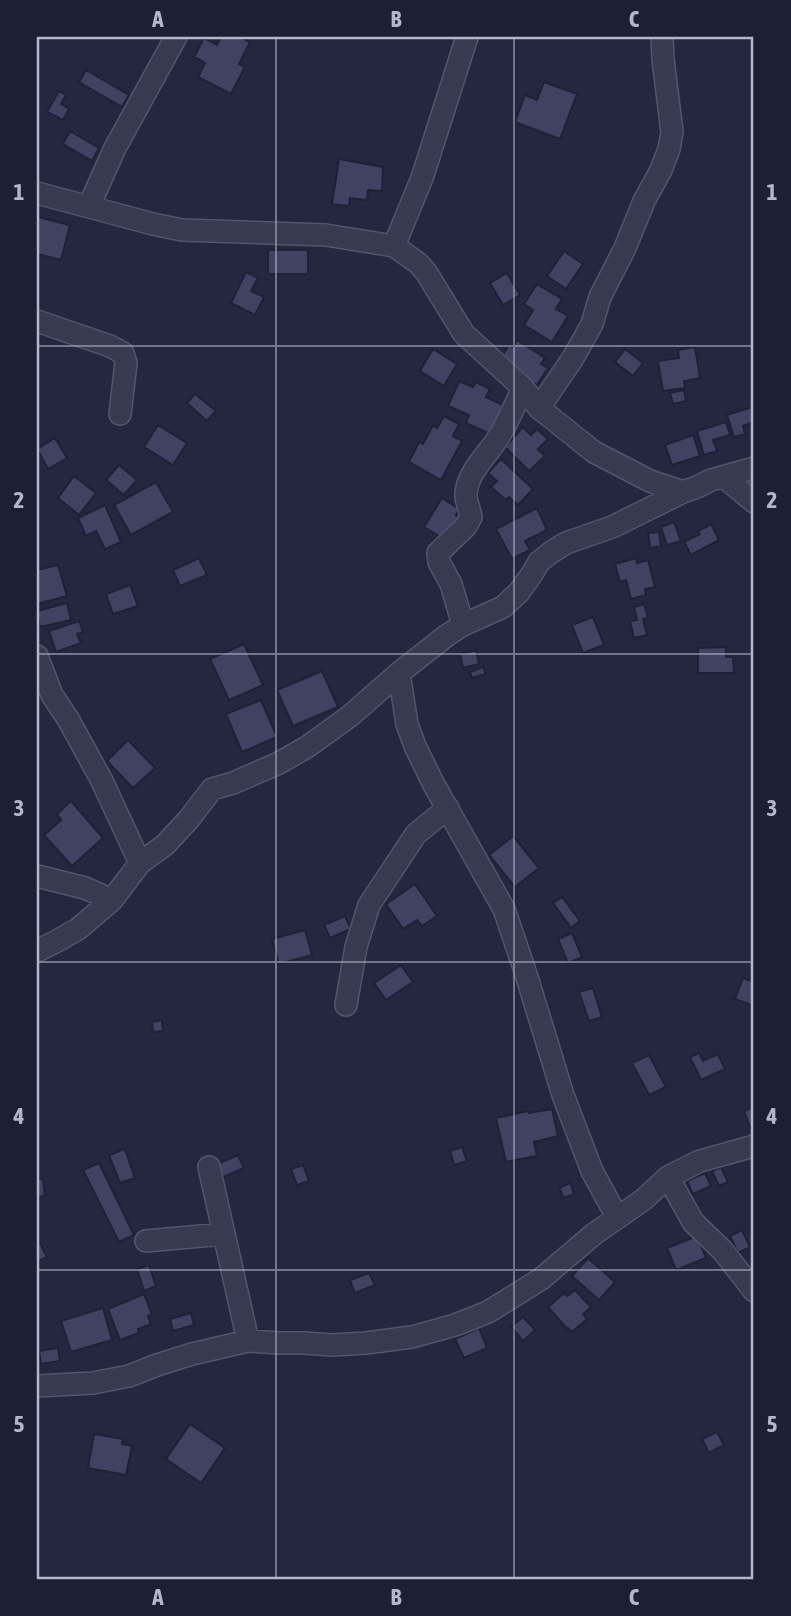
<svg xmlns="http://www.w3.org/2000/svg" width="791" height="1616" viewBox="0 0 791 1616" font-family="'Asap Condensed',sans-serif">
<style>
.building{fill:#3f4361;stroke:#1e2137;stroke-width:2}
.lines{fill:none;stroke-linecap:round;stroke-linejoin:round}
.minor-casing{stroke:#52556b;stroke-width:24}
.minor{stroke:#373a50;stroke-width:21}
.grid{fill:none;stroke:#b4b6cb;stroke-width:2;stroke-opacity:0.55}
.neatline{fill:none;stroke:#b4b6cb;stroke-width:2.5}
.grid-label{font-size:23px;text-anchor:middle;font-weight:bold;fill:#b4b6cb}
</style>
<rect width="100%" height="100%" fill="#232740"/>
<path class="building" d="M221,37H240L250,42L239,64L245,67L231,94L198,77L205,63L194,57L204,38L217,45Z
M86,70L129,95L122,107L79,82Z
M544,82L577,94L560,139L515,122L525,95L537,100Z
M59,91L66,95L61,104L69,109L63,120L47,112Z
M70,131L99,148L92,161L63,144Z
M339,159L383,167L382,191L368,190L367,200L350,198L349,206L332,204Z
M38,217L70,225L61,260L37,254Z
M268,250H308V274H268Z
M564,251L583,264L566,289L547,276Z
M246,272L258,278L251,291L264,297L255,315L231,303Z
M507,273L520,295L503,305L490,283Z
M537,284L562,299L556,309L568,316L552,342L524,325L533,310L524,304Z
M517,340L545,358L541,364L548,368L537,385L499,361L509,345L513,347Z
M695,347L700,378L684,381L685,388L663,391L658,361L679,358L678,350Z
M433,349L457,364L444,386L420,371Z
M625,349L643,363L633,376L615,362Z
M459,381L473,387L476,382L490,389L486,397L503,405L490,434L466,423L469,415L448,406Z
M684,390L686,401L673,404L670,393Z
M195,394L216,411L207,421L187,403Z
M752,407L754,422L743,426L745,434L734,437L727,415Z
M444,416L459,424L453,436L462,441L441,480L409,462L419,442L423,444L433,425L437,428Z
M726,422L730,435L713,440L717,451L704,455L697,431Z
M158,425L187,443L173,465L144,447Z
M523,427L531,435L537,429L548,439L538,449L545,456L529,471L505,447Z
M693,435L700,456L672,465L665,445Z
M55,438L67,458L48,469L37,449Z
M501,459L533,489L518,505L509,497L506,500L491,487L497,481L488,473Z
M119,465L137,480L124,495L106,480Z
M74,476L96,493L79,515L58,498Z
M156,482L173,512L131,535L114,505Z
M442,498L459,509L456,515L463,519L449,542L424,527Z
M105,505L121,542L105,549L96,531L86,536L78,518Z
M537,508L547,530L525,541L530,550L512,559L496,529Z
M674,522L681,541L667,545L661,527Z
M711,524L719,540L691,555L684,542L700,534L698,531Z
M659,532L661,546L650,548L648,533Z
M199,558L207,575L180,586L173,570Z
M636,558L637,563L648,560L655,587L645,589L646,595L631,599L626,580L620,582L615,564Z
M58,565L67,596L37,604V570Z
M130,585L138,606L113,614L106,594Z
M67,603L71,620L40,627L37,611Z
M644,604L648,618L643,619L647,635L634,638L630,621L637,620L634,607Z
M593,617L604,645L583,653L572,625Z
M79,621L83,632L77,634L81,643L56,652L49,631Z
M244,644L263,685L229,700L210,659Z
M726,647V657H733L734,673H698V648Z
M476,650L479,664L463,668L460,654Z
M483,667L486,674L472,678L470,672Z
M322,671L338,707L293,726L277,690Z
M261,700L277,737L242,752L226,714Z
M128,740L155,768L133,788L107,761Z
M71,801L103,838L72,866L44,835L61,820L57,814Z
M513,836L539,868L515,887L489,855Z
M415,884L437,916L422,926L417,920L403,929L386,904Z
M562,897L580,921L571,928L553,903Z
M345,916L351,929L330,938L324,925Z
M305,930L312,955L279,964L272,939Z
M572,933L582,957L568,963L558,939Z
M401,965L413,982L386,1000L374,983Z
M743,978L754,982V1006L735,999Z
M593,988L602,1017L589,1021L579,992Z
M162,1020L163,1031L153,1032L152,1022Z
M699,1053L703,1061L718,1054L725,1069L701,1080L690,1057Z
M649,1055L666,1087L649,1095L632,1063Z
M754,1107V1127L751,1129L744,1111Z
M552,1109L558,1136L534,1142L537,1156L506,1162L496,1118L528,1111L529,1113Z
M462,1147L467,1161L454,1165L450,1151Z
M125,1149L135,1178L120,1183L109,1155Z
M238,1155L244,1168L221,1178L215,1165Z
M99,1163L134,1235L119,1242L83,1170Z
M303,1165L309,1181L297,1185L291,1169Z
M721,1167L728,1182L719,1186L712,1171Z
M705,1173L711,1186L693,1194L687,1181Z
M37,1179H43L45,1196L37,1197Z
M570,1183L574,1194L564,1198L559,1188Z
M742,1230L750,1247L738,1253L730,1236Z
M697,1236L706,1258L676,1270L667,1248Z
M40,1243L47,1257L37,1262V1245Z
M588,1258L615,1282L599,1300L572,1276Z
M149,1265L156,1286L144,1291L137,1269Z
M369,1273L375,1285L355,1293L350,1280Z
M575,1290L591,1307L583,1314L587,1319L572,1332L568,1328L567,1329L548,1307L564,1293L567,1296Z
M144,1294L152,1315L148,1316L151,1324L138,1329L139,1333L120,1340L108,1309Z
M103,1308L112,1340L71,1352L61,1321Z
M191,1313L194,1325L173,1331L170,1319Z
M523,1317L535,1330L523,1341L511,1327Z
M479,1328L487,1348L464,1358L455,1339Z
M58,1348L60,1361L41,1364L39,1351Z
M190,1424L225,1448L201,1483L166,1459Z
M717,1432L724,1445L709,1453L702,1439Z
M94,1434L123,1439L122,1444L132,1446L126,1475L88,1468Z"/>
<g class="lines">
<defs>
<path id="minor" d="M37,193L153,224L182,230L326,235L394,246L418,263L426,272L464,334L523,388L539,408L594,452L650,481L683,492L697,487L711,480L754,468
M89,206L115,148L176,37
M394,246L422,178L467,37
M37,321L110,346L123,353L126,363L120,414
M539,408L573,358L592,324L600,297L625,248L644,201L661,170L669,149L672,132L663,59L662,37
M724,477L754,502
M463,625L451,584L439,562L438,553L466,526L471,517C470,510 466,502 466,495C466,472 491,452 501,433C509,419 516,403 523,388
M37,656L52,695L68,719L102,781L140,863
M399,673L407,724L415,746L433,783L504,909L526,974L563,1095L592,1171L617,1217
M37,876L85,888L112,900
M37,951L55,942L78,929L112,900L140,863L165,845L189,819L212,789L233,783L279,763L307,747L350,716L399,673L446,636L463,625L503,607L519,592L532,574L539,562L550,553L566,543L612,527L683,492
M346,1005L356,947L369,905L416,834L448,808
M209,1167L248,1341
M668,1177L693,1222L723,1251L754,1291
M146,1241L223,1234
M37,1386L93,1383L129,1376L157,1365L192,1354L248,1341L279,1343H304L332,1345L366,1343L412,1337L455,1325L488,1312L541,1279L594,1234L643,1200L668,1177L700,1161L754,1146"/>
</defs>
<use href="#minor" class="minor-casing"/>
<use href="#minor" class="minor"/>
</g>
<path class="grid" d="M276,37V1579M514,37V1579M37,346H754M37,654H754M37,962H754M37,1270H754"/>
<rect width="791" height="1616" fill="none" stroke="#1c1f35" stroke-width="77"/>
<rect x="38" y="38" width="714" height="1540" class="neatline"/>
<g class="grid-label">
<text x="158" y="27">A</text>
<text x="396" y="27">B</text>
<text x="634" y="27">C</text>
<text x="19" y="200">1</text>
<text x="772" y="200">1</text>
<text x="19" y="508">2</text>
<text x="772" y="508">2</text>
<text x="19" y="816">3</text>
<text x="772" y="816">3</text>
<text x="19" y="1124">4</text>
<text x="772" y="1124">4</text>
<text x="19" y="1432">5</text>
<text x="772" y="1432">5</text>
<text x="158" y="1605">A</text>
<text x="396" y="1605">B</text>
<text x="634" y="1605">C</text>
</g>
</svg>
